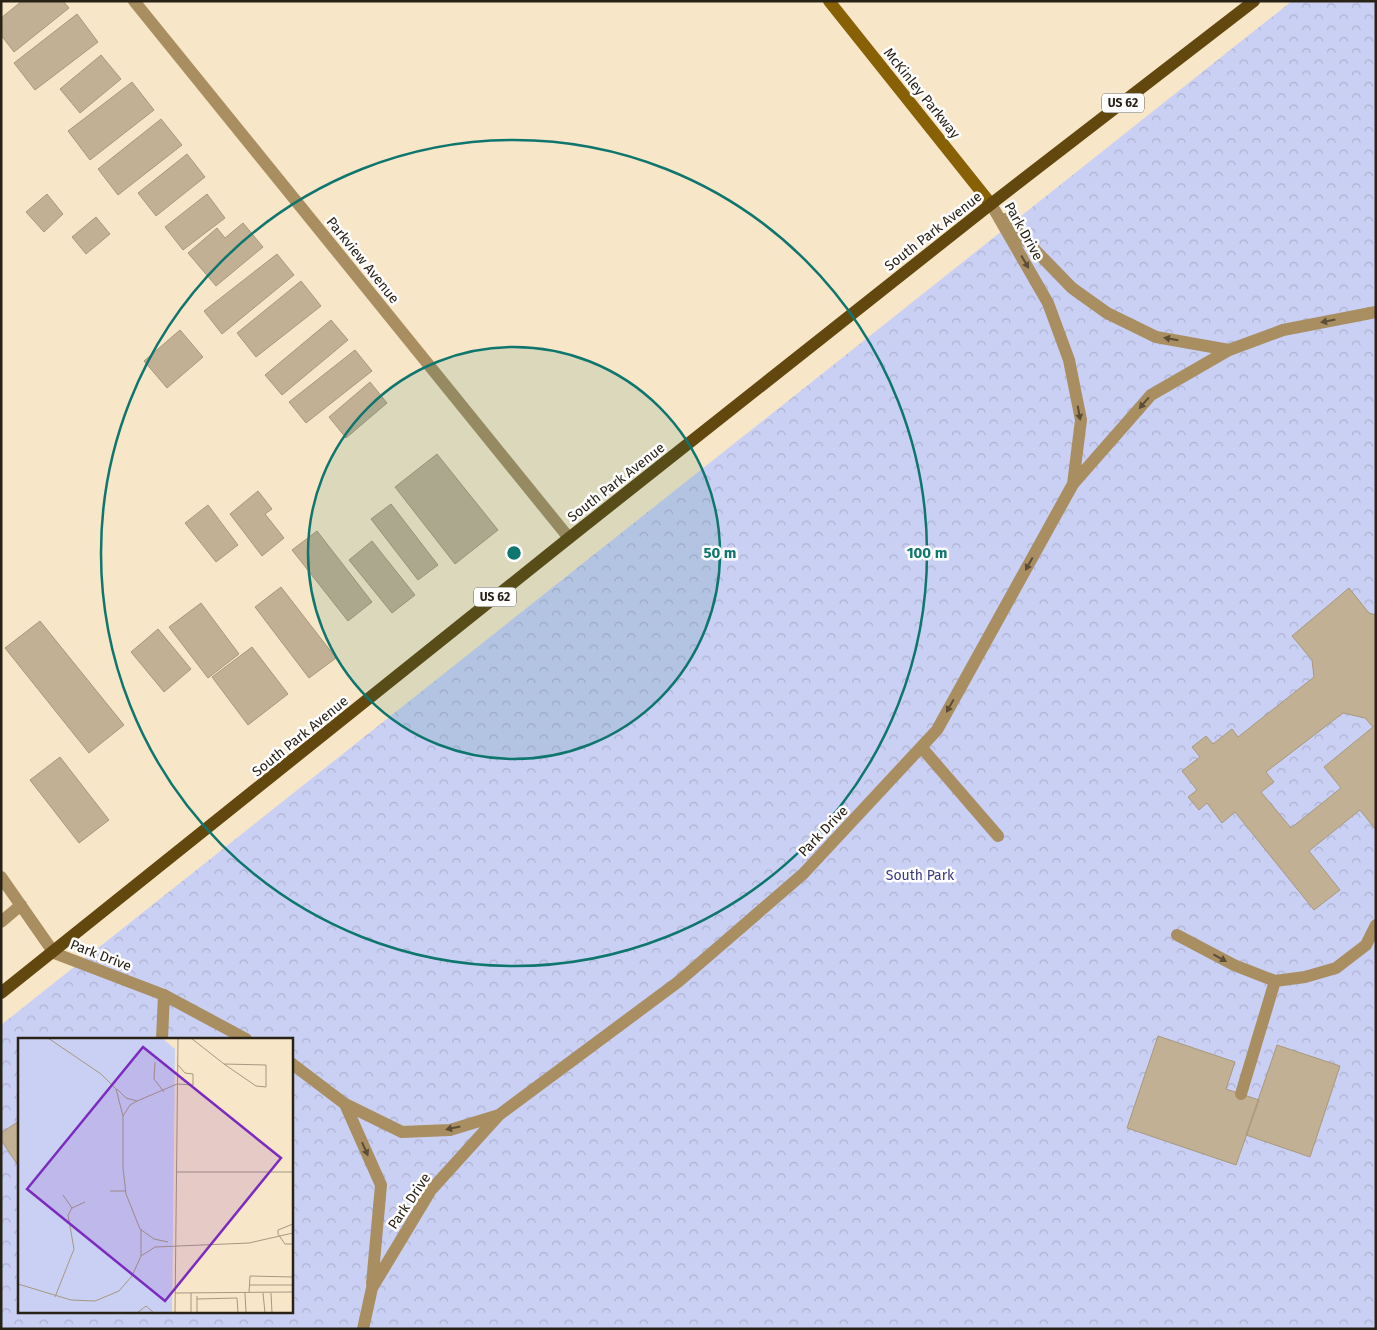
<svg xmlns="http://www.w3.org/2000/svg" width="1377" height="1330" viewBox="0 0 1377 1330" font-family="'Fira Sans',sans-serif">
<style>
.park{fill:url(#park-crowns);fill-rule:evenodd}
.building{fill:#c1b093;stroke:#a8987c;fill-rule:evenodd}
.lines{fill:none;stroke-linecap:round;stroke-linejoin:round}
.lane{stroke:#a88e60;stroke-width:12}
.street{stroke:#a88e60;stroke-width:12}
.secondary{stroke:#886106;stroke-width:12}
.primary{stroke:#62470e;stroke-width:12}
.oneway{fill:#5c4d34}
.ring{fill:none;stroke:#0f766e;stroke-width:2.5}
.labels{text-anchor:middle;stroke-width:5;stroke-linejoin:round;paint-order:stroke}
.shield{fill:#fff;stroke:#69645d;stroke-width:1}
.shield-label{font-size:12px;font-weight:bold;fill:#292217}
.street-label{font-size:14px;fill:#292217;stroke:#fff}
.park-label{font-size:14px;fill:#383985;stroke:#fff}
.inset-road{fill:none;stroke:#a59881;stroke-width:1}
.view{fill:#7b2cbf;fill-opacity:0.15;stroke:#7b2cbf;stroke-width:2.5}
.inset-edge{fill:none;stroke:#292217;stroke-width:2.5}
.centre{fill:#0f766e;stroke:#fff;stroke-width:2.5}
.ring-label{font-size:15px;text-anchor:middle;font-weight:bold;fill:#0f766e;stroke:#fff;stroke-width:5;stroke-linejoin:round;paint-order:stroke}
</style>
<defs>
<pattern id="park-crowns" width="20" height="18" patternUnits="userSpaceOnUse" patternTransform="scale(1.25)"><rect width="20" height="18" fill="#cad0f4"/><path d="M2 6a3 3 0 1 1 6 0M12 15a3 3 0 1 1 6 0" fill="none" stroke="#aeb2d0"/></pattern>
</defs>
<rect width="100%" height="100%" fill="#f8e6c8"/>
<path class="park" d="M1292,1H1376V1329H1V1025ZM19,1039H291V1311H19Z"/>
<path class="building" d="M22,1H63L69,8L14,52L1,35V18Z
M77,14L98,42L35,90L14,63Z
M101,55L121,79L80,113L60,89Z
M132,82L154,110L90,160L68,131Z
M161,119L182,145L118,195L98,169Z
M187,154L205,177L156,216L138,193Z
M47,194L63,214L44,232L26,212Z
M207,194L225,218L183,250L165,227Z
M96,217L110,234L86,254L72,237Z
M243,223L263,247L216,286L188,253L217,228L225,238Z
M277,254L294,275L222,334L204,311Z
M301,281L321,306L256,357L237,333Z
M331,320L348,340L282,395L265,375Z
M180,330L203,357L167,388L144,361Z
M355,350L372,371L306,423L289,402Z
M370,382L387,403L346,438L329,417Z
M437,454L498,530L455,564L395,487Z
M258,491L272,509L265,514L284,538L262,556L230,514Z
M391,504L438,565L418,580L371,519Z
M208,505L238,545L216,562L185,523Z
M317,531L372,602L348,621L292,550Z
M372,541L415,595L392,613L349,560Z
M281,587L336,658L309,678L255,607Z
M1349,588L1369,613L1376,615V830L1360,810L1309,851L1340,890L1314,910L1235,812L1222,823L1207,803L1199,810L1188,797L1197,790L1182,771L1200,757L1192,747L1206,736L1213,744L1232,729L1238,737L1314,677L1312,660L1292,636ZM1343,713L1365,718L1373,727L1324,767L1341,788L1291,828L1261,792L1274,782L1266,772Z
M201,603L239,654L208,678L169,627Z
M40,621L124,725L89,753L5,648Z
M158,629L191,669L164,692L131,652Z
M252,647L288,694L248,725L212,677Z
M60,757L109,820L79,843L30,780Z
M1158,1036L1235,1062L1226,1089L1259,1100L1236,1165L1127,1128Z
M1277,1045L1340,1066L1310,1157L1246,1135Z
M19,1121V1167L1,1140V1133Z"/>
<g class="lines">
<path class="lane" d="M922,748L998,836
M1,877L54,953
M1,922L21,905
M1177,935L1234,965L1275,981L1305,977L1336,968L1366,945L1376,925
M162,1039L164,995
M1241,1094L1275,981"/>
<path class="street" d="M134,1L569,538
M1005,219L1072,288L1107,313L1156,337L1229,350L1283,330L1376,312
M1073,484L1151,395L1229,350
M54,953L164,995L246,1039
M291,1063L345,1104L402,1132L450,1130L499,1115
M345,1104L381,1185L372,1284
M363,1329L372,1288L431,1190L499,1115L678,982L803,874L937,730L1073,484L1081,420L1069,360L1048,303L991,204"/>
<path class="secondary" d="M829,1L991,204"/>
<path class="primary" d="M1,993L569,538L991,204L1254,1"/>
</g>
<defs><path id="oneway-solid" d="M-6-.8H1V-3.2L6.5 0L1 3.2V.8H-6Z" transform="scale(1.25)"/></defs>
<g class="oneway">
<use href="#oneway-solid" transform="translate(1025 262) rotate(60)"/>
<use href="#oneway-solid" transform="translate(1328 321) rotate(169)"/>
<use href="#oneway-solid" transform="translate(1171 339) rotate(-170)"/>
<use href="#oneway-solid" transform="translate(1144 403) rotate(131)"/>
<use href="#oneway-solid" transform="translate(1079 413) rotate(80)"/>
<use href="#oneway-solid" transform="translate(1029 564) rotate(119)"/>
<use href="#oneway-solid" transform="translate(950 706) rotate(119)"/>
<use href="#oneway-solid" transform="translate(1220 958) rotate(29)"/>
<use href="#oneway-solid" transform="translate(453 1128) rotate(168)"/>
<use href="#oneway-solid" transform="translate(365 1149) rotate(66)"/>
</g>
<circle cx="514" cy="553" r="206" fill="#0f766e" fill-opacity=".12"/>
<g class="ring">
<circle cx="514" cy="553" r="206"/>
<circle cx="514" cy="553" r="413"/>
</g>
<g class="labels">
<g class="shield">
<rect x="1102" y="93.5" width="42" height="19" rx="4"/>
<rect x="474" y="587.5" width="42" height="19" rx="4"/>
</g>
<g class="shield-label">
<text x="1123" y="107">US 62</text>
<text x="495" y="601">US 62</text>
</g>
<g class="street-label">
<text transform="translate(922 93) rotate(51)" y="5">McKinley Parkway</text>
<text transform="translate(933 231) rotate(-38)" y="5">South Park Avenue</text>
<text transform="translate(1024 231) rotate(61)" y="5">Park Drive</text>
<text transform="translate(363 260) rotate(51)" y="5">Parkview Avenue</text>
<text transform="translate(616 482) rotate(-38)" y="5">South Park Avenue</text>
<text transform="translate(300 736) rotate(-39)" y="5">South Park Avenue</text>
<text transform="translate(823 831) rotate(-46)" y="5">Park Drive</text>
<text transform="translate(101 955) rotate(21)" y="5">Park Drive</text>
<text transform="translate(409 1201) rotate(-56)" y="5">Park Drive</text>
</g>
<g class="park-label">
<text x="920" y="880">South Park</text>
</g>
</g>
<g transform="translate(18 1038)">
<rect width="275" height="275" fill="#f8e6c8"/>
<path d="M0,0H144L157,11L154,275H0Z" fill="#cad0f4"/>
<path class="inset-road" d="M30,0L83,36L98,51L105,78V130L108,156L122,191L136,201L150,204M173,0L206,26L238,48L248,49V27L206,26M137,24L136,41L146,54M99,51L108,60L119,63M105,78L112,67L119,63L159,46L175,47V36L167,35L160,27M159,134H275M92,153H108M45,157L54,170M275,186L260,192V196L267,206H275M123,191V218M0,246L53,262L77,263L101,253L114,238L123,218L137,209L231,205L275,195M232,247H275M157,255L275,254M227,255L228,275M231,255L232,238L275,239M245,255L247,275M253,255L254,275M179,258V275M37,259L56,211L50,177L54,170L67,164M179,261L219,260L220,275M119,275L128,268L136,275M157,275L160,0M173,275V255"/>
<path class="view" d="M125,9L263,120L147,263L9,151Z"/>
<rect width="275" height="275" class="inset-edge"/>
</g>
<circle cx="514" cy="553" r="8" class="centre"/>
<g class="ring-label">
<text x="720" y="558">50 m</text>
<text x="927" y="558">100 m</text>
</g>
<rect width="1377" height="1330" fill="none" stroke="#292217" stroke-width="5"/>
</svg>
